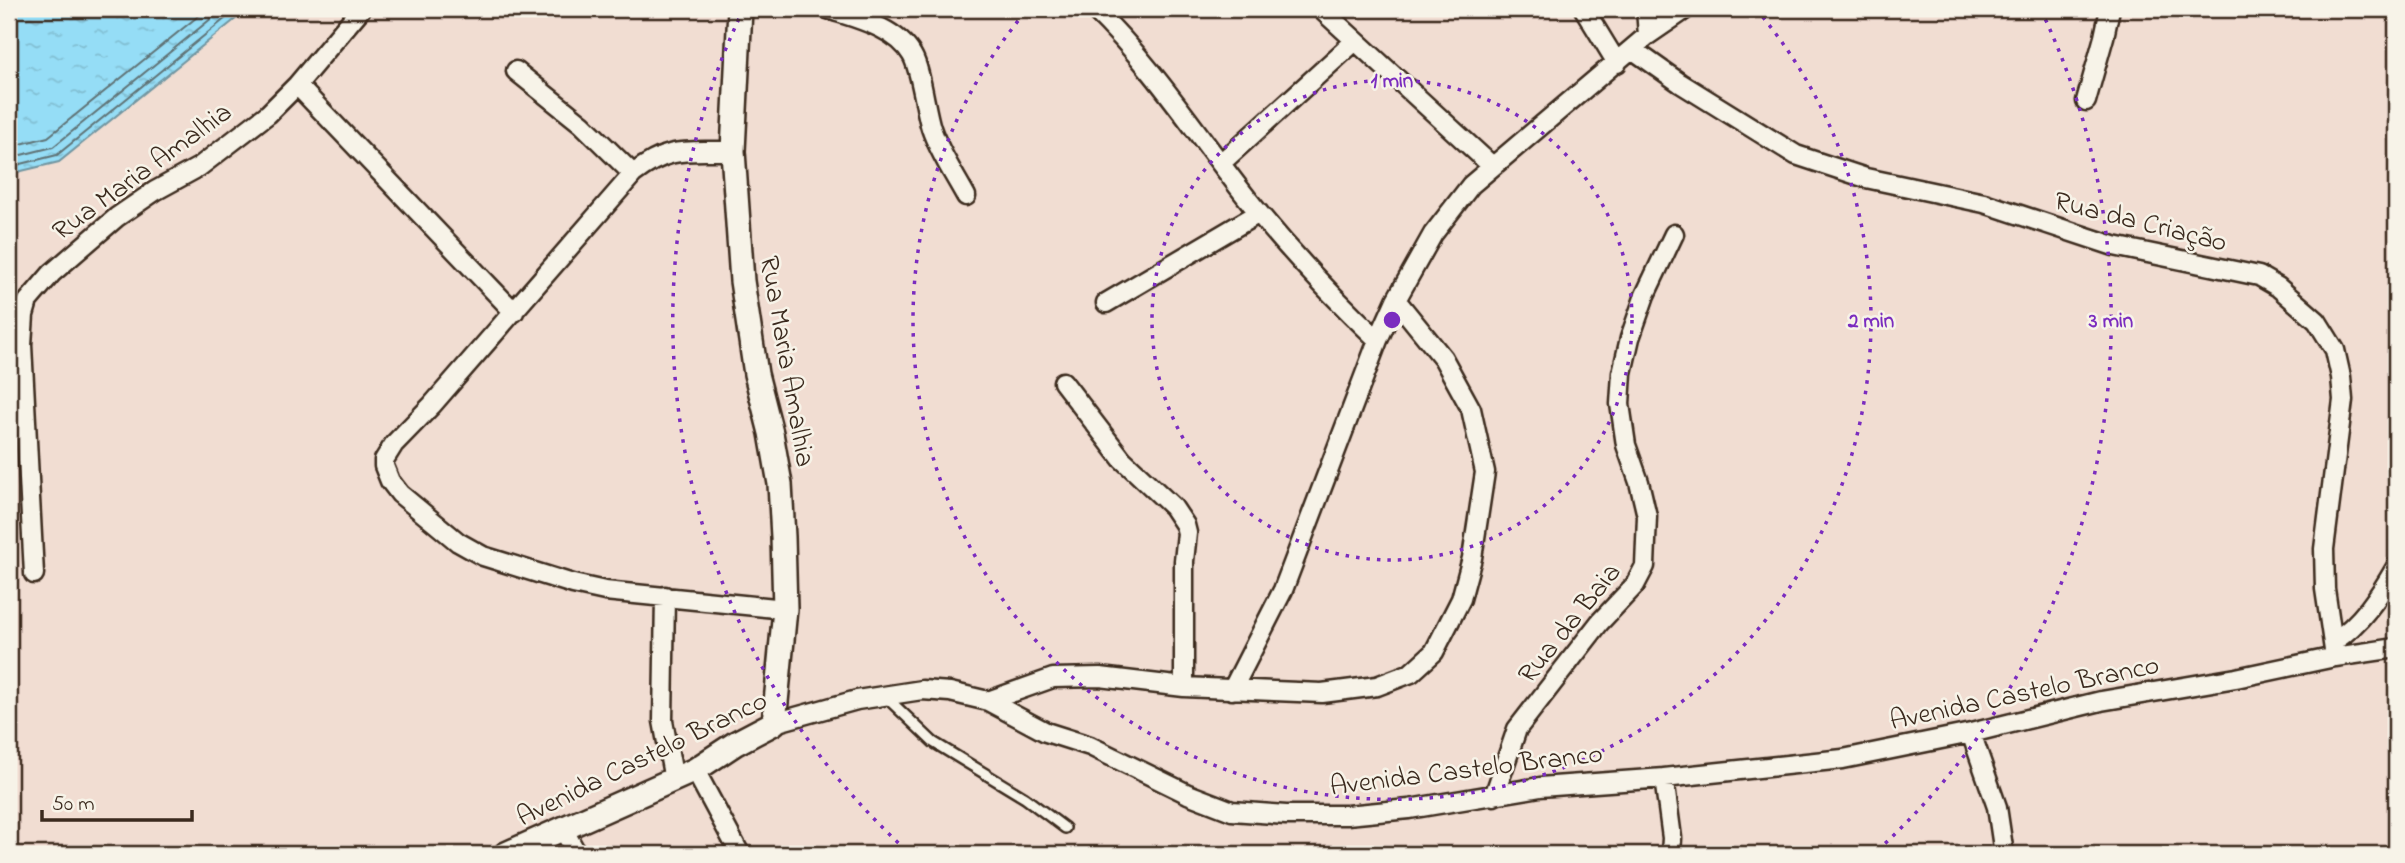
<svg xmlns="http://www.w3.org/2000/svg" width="2405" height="863" viewBox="0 0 2405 863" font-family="'Indie Flower',sans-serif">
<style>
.water{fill:url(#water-ripples);stroke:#7195a0;stroke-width:2}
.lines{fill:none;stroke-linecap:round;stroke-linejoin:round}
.shore{stroke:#5f7274;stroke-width:2}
.service-casing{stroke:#3b2a1e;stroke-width:14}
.minor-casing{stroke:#3b2a1e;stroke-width:23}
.tertiary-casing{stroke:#3b2a1e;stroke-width:28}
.service{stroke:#f7f3e8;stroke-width:9}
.minor{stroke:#f7f3e8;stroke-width:18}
.tertiary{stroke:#f7f3e8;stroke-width:23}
.ring{fill:none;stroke:#7b2cbf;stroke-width:3.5;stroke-dasharray:3.5 7}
.labels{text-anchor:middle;stroke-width:5;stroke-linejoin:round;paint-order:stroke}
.street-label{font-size:28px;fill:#3b2a1e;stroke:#f7f3e8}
.centre{fill:#7b2cbf;stroke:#f7f3e8;stroke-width:3.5}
.ring-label{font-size:21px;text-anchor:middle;font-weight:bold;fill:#7b2cbf;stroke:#f7f3e8;stroke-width:5;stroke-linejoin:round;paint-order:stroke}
</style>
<defs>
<pattern id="water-ripples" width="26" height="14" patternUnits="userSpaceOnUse" patternTransform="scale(1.75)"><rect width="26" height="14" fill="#95ddf6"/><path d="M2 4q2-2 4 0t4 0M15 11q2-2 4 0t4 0" fill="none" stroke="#81bed2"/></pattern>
</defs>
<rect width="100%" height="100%" fill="#f1ddd2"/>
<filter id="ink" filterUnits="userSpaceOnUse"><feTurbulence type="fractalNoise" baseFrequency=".0143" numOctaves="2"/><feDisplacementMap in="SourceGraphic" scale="14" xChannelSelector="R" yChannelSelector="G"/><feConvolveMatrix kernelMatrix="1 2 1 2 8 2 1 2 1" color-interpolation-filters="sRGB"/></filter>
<g filter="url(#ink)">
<path class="water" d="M9,9H248L59,162L9,174Z"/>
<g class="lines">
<path class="shore" d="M9,147L48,137L207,9
M9,158L53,147L223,9
M9,167L57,155L237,9"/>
<defs>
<path id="service" d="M886,697L933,742L1025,798L1065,828"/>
<path id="minor" d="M828,9C855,18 896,27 912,55C921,70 925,109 931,128C939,152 954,174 966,196
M1094,9C1157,70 1203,144 1258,212C1295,257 1336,300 1378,340
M1321,9L1492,166
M1584,9L1617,63
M1646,9L1648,35
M1632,49L1680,83L1796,155L1866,178L1984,203L2114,246L2259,276L2278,287L2317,321L2335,350L2341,377L2343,400L2324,549L2325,589L2335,657
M516,71L582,124L633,174C670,145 688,152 733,151
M297,85L514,312
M2086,101L2104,37L2110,9
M1221,163L1355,41
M633,174L432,405L394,444L384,460V466L390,481L400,494L458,542L483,556L573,584L605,591L785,609
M1106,303L1259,213
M1063,382L1122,459L1173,507L1185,525L1187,533L1184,561V687
M34,574L22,345L24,315L28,301L52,273L117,217L155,191L199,167L268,114L297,85L361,9
M665,596L663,721L674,780
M2333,642C2361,624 2380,595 2396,567
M1232,690L1283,590L1378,340L1396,300L1433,234L1471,185L1648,35L1686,9
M988,701L1053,678L1100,677L1184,687L1322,693L1377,686L1411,673L1434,652L1461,599L1472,558L1485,472L1471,409L1443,358L1396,300
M774,723L857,700L922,690L950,692L988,701L1046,732L1090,746L1188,794L1232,811L1286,815H1347L1409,809L1540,787L1664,778L1843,759L1971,733L2101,701L2236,678L2335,657L2396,648
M1971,733L1997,807L2004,854
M695,770L740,854
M1664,778L1672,838L1671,854
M1494,796L1517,729L1600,622L1635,585L1645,566L1647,516L1639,482L1626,445L1620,404L1622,373L1630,338L1645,295L1674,234
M563,829L577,854"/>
<path id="tertiary" d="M506,854L695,770L736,743L774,723L785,609L783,537L780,484L771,433L756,374L742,281L733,151L740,9"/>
</defs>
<use href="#service" class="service-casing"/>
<use href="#minor" class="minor-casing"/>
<use href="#tertiary" class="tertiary-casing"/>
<use href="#service" class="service"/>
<use href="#minor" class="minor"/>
<use href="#tertiary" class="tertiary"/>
</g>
</g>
<g class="ring">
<circle cx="1392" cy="320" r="240"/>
<path d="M1756 9A479 479 0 1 1 1028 9"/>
<path d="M906 850A719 719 0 0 1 743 10M2041 10A719 719 0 0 1 1878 850"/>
</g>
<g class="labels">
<g class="street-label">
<text transform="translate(141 170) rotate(-36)" y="10">Rua Maria Amalhia</text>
<text transform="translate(2141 220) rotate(14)" y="10">Rua da Criação</text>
<text transform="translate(789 361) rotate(80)" y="10">Rua Maria Amalhia</text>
<text transform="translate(1568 622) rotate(-51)" y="10">Rua da Baia</text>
<text transform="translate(2024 691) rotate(-12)" y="10">Avenida Castelo Branco</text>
<text transform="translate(641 757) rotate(-26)" y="10">Avenida Castelo Branco</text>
<text transform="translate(1466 768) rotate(-7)" y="10">Avenida Castelo Branco</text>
</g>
</g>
<circle cx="1392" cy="320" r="10" class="centre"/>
<g class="ring-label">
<text x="1392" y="87">1 min</text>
<text x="1871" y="327">2 min</text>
<text x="2111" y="327">3 min</text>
</g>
<rect width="2405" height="863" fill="none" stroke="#f7f3e8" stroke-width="35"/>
<rect x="18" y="18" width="2370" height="828" fill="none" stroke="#3b2a1e" stroke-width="2.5" filter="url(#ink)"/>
<path d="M42 810v10h150v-10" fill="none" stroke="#3b2a1e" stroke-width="3.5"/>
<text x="52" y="810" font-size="21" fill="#3b2a1e" stroke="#f7f3e8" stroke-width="5" paint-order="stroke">50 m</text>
</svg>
